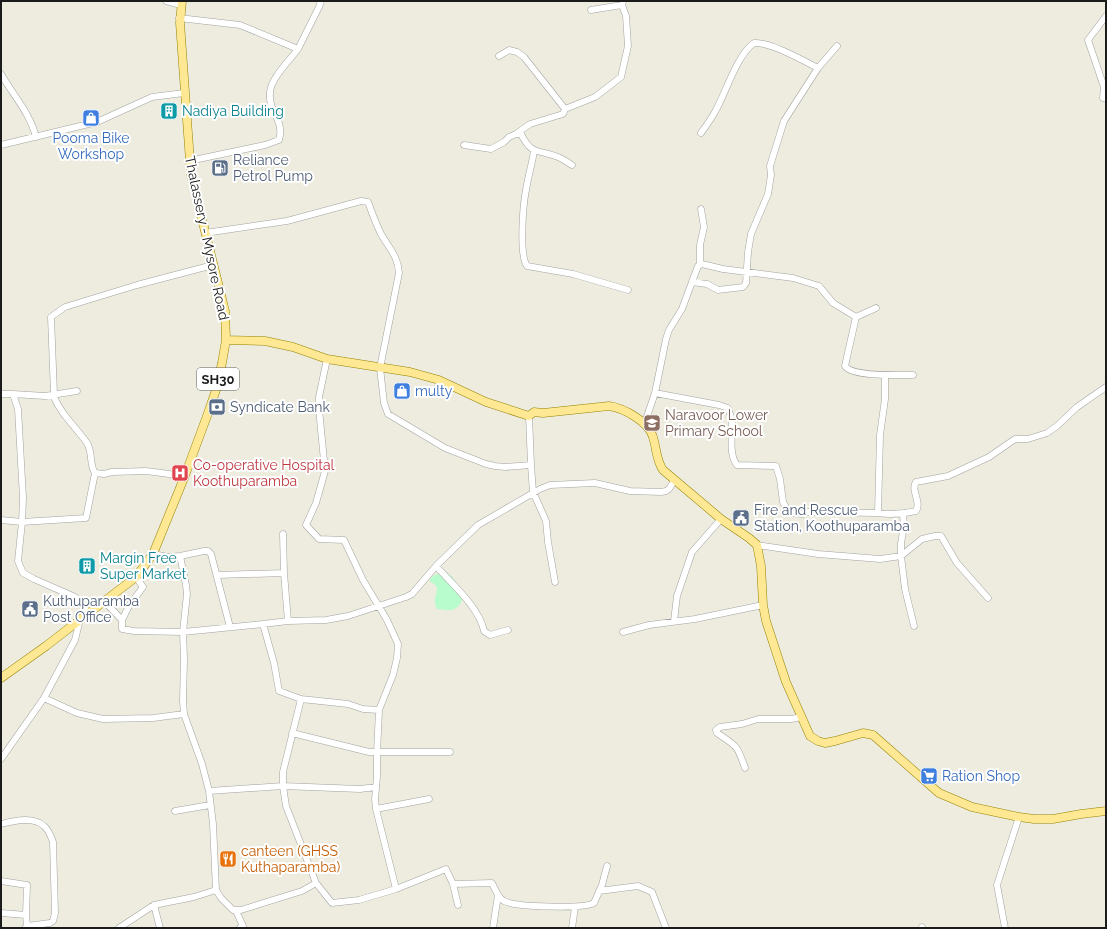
<svg xmlns="http://www.w3.org/2000/svg" width="1107" height="929" viewBox="0 0 1107 929" font-family="Raleway,sans-serif">
<style>
.park{fill:#b8fbcc}
.lines{fill:none;stroke-linecap:round;stroke-linejoin:round}
.minor-casing{stroke:#a2a2a2;stroke-width:7}
.major-casing{stroke:#928200;stroke-width:9}
.minor{stroke:#fff;stroke-width:6}
.major{stroke:#ffe893;stroke-width:8}
.labels{text-anchor:middle;stroke-width:4;stroke-linejoin:round;paint-order:stroke}
.shield{fill:#fff;stroke:#5f5f5f;stroke-width:1}
.shield-label{font-size:13px;font-weight:bold;fill:#1b1b1b}
.culture-label{font-size:14px;fill:#0d838f;stroke:#fff;text-anchor:start}
.shop-label{font-size:14px;fill:#366cbe;stroke:#fff;text-anchor:start}
.service-label{font-size:14px;fill:#4e5e75;stroke:#fff;text-anchor:start}
.street-label{font-size:14px;fill:#1b1b1b;stroke:#fff}
.education-label{font-size:14px;fill:#785e54;stroke:#fff;text-anchor:start}
.health-label{font-size:14px;fill:#be3a42;stroke:#fff;text-anchor:start}
.food-label{font-size:14px;fill:#c56008;stroke:#fff;text-anchor:start}
</style>
<rect width="100%" height="100%" fill="#edecdf"/>
<path class="park" d="M445,571C455,577 471,599 456,608C450,612 444,609 437,609C436,607 435,605 435,603C434,593 443,587 429,581L433,576Z"/>
<g class="lines">
<defs>
<path id="minor" d="M166,1L181,5
M591,10L622,5
M1106,16L1088,40L1104,87L1103,98L1106,99
M179,18L240,25L298,49C290,60 270,79 270,93C268,112 285,120 279,140L265,145L189,161
M298,49L319,7L321,1
M499,56L509,50L517,52L524,57L565,109
M1,74C13,95 30,113 36,137
M701,133C706,126 712,118 716,110C726,92 737,55 754,43C771,42 802,60 818,68
M1,145L97,122L152,97L184,93
M464,145L491,149L504,142L509,137L516,134
M534,151C532,164 528,177 526,190C523,205 519,255 527,266L573,274L628,290
M572,165C567,162 563,159 558,157C538,149 532,156 521,134H516L530,124L563,114L565,109L595,97L621,77L628,46L626,16L622,5L623,1
M205,233L287,221L361,201L368,202C372,213 376,224 381,234C389,248 398,256 399,273L380,368L384,403L388,414L445,448L486,464L495,466L505,467L531,465L533,492L546,521L548,542L555,582
M700,264V245L704,227L701,209
M692,282L698,266L702,264L723,269L793,278L819,286L833,303L856,317
M856,317L845,366C852,377 899,375 913,375
M856,317L876,308
M327,359L319,397V409L325,471L316,503L306,525L319,539L344,540L363,580L387,620L398,644L397,658L393,675L379,710L377,753V777L375,799L376,809L396,889
M77,391L45,396L13,394L18,409L23,498L22,522L86,518L95,473
M655,393L719,405L728,408C729,412 731,416 732,420C733,433 728,454 737,465L776,466L780,479L783,502L789,513L803,514L807,512L878,513C891,515 903,514 916,511C922,501 910,491 916,482L948,476L989,457L1015,439H1028L1047,433L1057,426L1077,407L1106,387
M1,394H13
M54,394L51,317L65,307L137,285L213,265
M53,395C62,416 75,426 87,443C93,452 89,465 95,473L104,474L112,472L146,471L169,474L184,478
M529,416L531,465
M644,425L655,393L666,339L669,330L682,309L692,282L707,284L718,290L743,287L746,283L748,252L751,234L768,194L771,175L770,166L784,121L818,68L837,46
M878,513L880,435L885,399V375
M903,514L904,526L901,543V556L905,589L914,626
M1,520L22,522L18,561L23,573L34,579L75,597L88,613
M283,534L284,573L288,621
M757,545L818,554L880,559L901,556L922,539L935,536H941L957,563L988,598
M153,554L168,557L180,556L186,585L187,594L183,632L184,659L183,701L184,714L202,764L209,791L213,824L216,890L221,898L233,910H241L302,891L316,883L332,903L359,900L396,889L446,869L453,884L492,883C495,889 498,898 504,901C515,907 584,909 594,903L602,885L607,866
M180,556L204,551H208L211,554L230,627
M436,566C452,584 479,607 484,631L490,635L508,630
M217,575L284,573
M104,601L122,620V629L134,631L183,632L263,624L274,663L279,691L301,699L348,704L363,709L379,710
M122,620L129,606L143,587L136,577
M674,621L677,596L692,552L721,519
M263,624L288,621L326,620L348,616L406,597L412,594L436,566L478,525L540,489L550,485L595,483L630,491L661,492L666,491L669,489L674,481
M623,632L649,625L695,619L763,605
M44,698L77,713L103,719L153,718L184,714
M301,699L283,772V786L286,806L316,883
M292,733L369,752H450
M1,759L44,698L75,640L80,619
M745,768C737,745 738,747 717,733L716,730L720,727L742,724L758,719H791L802,717
M209,791L283,786L360,789L376,787
M376,809L429,799
M175,811L210,805
M1,824C14,821 33,816 44,826C49,830 51,837 53,842L55,913L53,921L50,923L27,926L25,928
M1,881L27,885L26,915
M453,884L458,905
M599,891L638,886L652,892L666,928
M154,905L160,928
M236,911L243,926L240,928
M1,913L26,915L27,926
M922,927V928
M119,928L154,905L194,897L216,890
M493,928L498,895
M572,928L575,907
M1005,928L997,885L1019,817"/>
<path id="major" d="M226,340L265,341L293,347L327,359L410,372L439,380L486,402L529,416L534,412L543,413L609,406C624,408 649,422 653,437C657,450 656,460 663,470L721,519L749,538L757,545L761,566L763,605L766,621L786,682L810,736L818,741L825,743L835,741L863,733L873,735L939,793L972,807L1019,817L1034,819H1053L1081,814L1106,811
M1,678L46,646L68,629L136,577L153,554L184,478L207,416L216,390L222,363L226,340L225,311L191,175L180,23L182,1"/>
</defs>
<use href="#minor" class="minor-casing"/>
<use href="#major" class="major-casing"/>
<use href="#minor" class="minor"/>
<use href="#major" class="major"/>
</g>
<defs>
<symbol id="building-square" viewBox="-11 -11 22 22"><rect x="-9" y="-9" width="18" height="18" rx="4" fill="#0f9aa8" stroke="#fff"/><path d="M-4-6H4V6H1V3H-1V6H-4ZM-2.5-4.3h1.7v1.8h-1.7ZM.8-4.3h1.7v1.8H.8ZM-2.5-1h1.7V.8h-1.7ZM.8-1h1.7V.8H.8Z" fill="#fff"/></symbol>
<symbol id="shop-square" viewBox="-11 -11 22 22"><rect x="-9" y="-9" width="18" height="18" rx="4" fill="#3f7fe0" stroke="#fff"/><path d="M-5-2.5h2.3a2.7 3.5 0 0 1 5.4 0H5L5.5 6h-11ZM-1.5-2.5h3a1.5 2.3 0 0 0-3 0Z" fill="#fff"/></symbol>
<symbol id="fuel-square" viewBox="-11 -11 22 22"><rect x="-9" y="-9" width="18" height="18" rx="4" fill="#5c6f8a" stroke="#fff"/><path d="M-5.5-6h7V0h2V4h1.3V-2.5L3-4.5l.8-.8L6-3V5H2.5V1h-1V6h-7ZM-4.2-4.7v3.2H.2V-4.7Z" fill="#fff"/></symbol>
<symbol id="bank-square" viewBox="-11 -11 22 22"><rect x="-9" y="-9" width="18" height="18" rx="4" fill="#5c6f8a" stroke="#fff"/><path d="M-6-4H6V4H-6ZM0-2.3a2.3 2.3 0 1 0 0 4.6a2.3 2.3 0 1 0 0-4.6Z" fill="#fff"/></symbol>
<symbol id="school-square" viewBox="-11 -11 22 22"><rect x="-9" y="-9" width="18" height="18" rx="4" fill="#8d6e63" stroke="#fff"/><path d="M0-5L7-2L0 1L-7-2ZM-4 1L0 2.5L4 1V4Q0 6-4 4Z" fill="#fff"/></symbol>
<symbol id="hospital-square" viewBox="-11 -11 22 22"><rect x="-9" y="-9" width="18" height="18" rx="4" fill="#e0444e" stroke="#fff"/><path d="M-5-5h3v3.5h4V-5h3V5h-3V1.5h-4V5h-3Z" fill="#fff"/></symbol>
<symbol id="civic-square" viewBox="-11 -11 22 22"><rect x="-9" y="-9" width="18" height="18" rx="4" fill="#5c6f8a" stroke="#fff"/><path d="M-.6-6.5H3V-4.5H.6V-3L4-1V1h2V6H-6V1h2V-1L-.6-3ZM-1.2 2.5V6h2.4V2.5Z" fill="#fff"/></symbol>
<symbol id="supermarket-square" viewBox="-11 -11 22 22"><rect x="-9" y="-9" width="18" height="18" rx="4" fill="#3f7fe0" stroke="#fff"/><path d="M-6-5.5h2.5l.6 2H6L4.5 2H-2.5L-4.4-4H-6ZM-1.5 3.2a1.3 1.3 0 1 0 .1 0ZM3 3.2a1.3 1.3 0 1 0 .1 0Z" fill="#fff"/></symbol>
<symbol id="restaurant-square" viewBox="-11 -11 22 22"><rect x="-9" y="-9" width="18" height="18" rx="4" fill="#e8710a" stroke="#fff"/><path d="M-5-6h1v4h1v-4h1v4h1v-4h1v5L-1.5 .5V6h-2V.5L-5-1ZM5-6V6H3V1.5H1.5Q1.5-4 5-6Z" fill="#fff"/></symbol>
</defs>
<g fill-rule="evenodd">
<use href="#building-square" x="159" y="101" width="20" height="20"/>
<use href="#shop-square" x="81" y="108" width="20" height="20"/>
<use href="#fuel-square" x="210" y="158" width="20" height="20"/>
<use href="#shop-square" x="392" y="381" width="20" height="20"/>
<use href="#bank-square" x="207" y="397" width="20" height="20"/>
<use href="#school-square" x="642" y="413" width="20" height="20"/>
<use href="#hospital-square" x="170" y="463" width="20" height="20"/>
<use href="#civic-square" x="731" y="508" width="20" height="20"/>
<use href="#building-square" x="77" y="556" width="20" height="20"/>
<use href="#civic-square" x="20" y="599" width="20" height="20"/>
<use href="#supermarket-square" x="919" y="766" width="20" height="20"/>
<use href="#restaurant-square" x="218" y="849" width="20" height="20"/>
</g>
<g class="labels">
<rect class="shield" x="197" y="368" width="42" height="22" rx="3"/>
<g class="shield-label">
<text x="218" y="384">SH30</text>
</g>
<g class="culture-label">
<text x="182" y="116">Nadiya Building</text>
<text x="100" y="563">Margin Free<tspan x="100" dy="16">Super Market</tspan></text>
</g>
<g class="shop-label">
<text x="91" y="143" text-anchor="middle">Pooma Bike<tspan x="91" dy="16">Workshop</tspan></text>
<text x="415" y="396">multy</text>
<text x="942" y="781">Ration Shop</text>
</g>
<g class="service-label">
<text x="233" y="165">Reliance<tspan x="233" dy="16">Petrol Pump</tspan></text>
<text x="230" y="412">Syndicate Bank</text>
<text x="754" y="515">Fire and Rescue<tspan x="754" dy="16">Station, Koothuparamba</tspan></text>
<text x="43" y="606">Kuthuparamba<tspan x="43" dy="16">Post Office</tspan></text>
</g>
<g class="street-label">
<text transform="translate(207 238) rotate(78)" y="5">Thalassery - Mysore Road</text>
</g>
<g class="education-label">
<text x="665" y="420">Naravoor Lower<tspan x="665" dy="16">Primary School</tspan></text>
</g>
<g class="health-label">
<text x="193" y="470">Co-operative Hospital<tspan x="193" dy="16">Koothuparamba</tspan></text>
</g>
<g class="food-label">
<text x="241" y="856">canteen (GHSS<tspan x="241" dy="16">Kuthaparamba)</tspan></text>
</g>
</g>
<rect width="1107" height="929" fill="none" stroke="#1b1b1b" stroke-width="4"/>
</svg>
